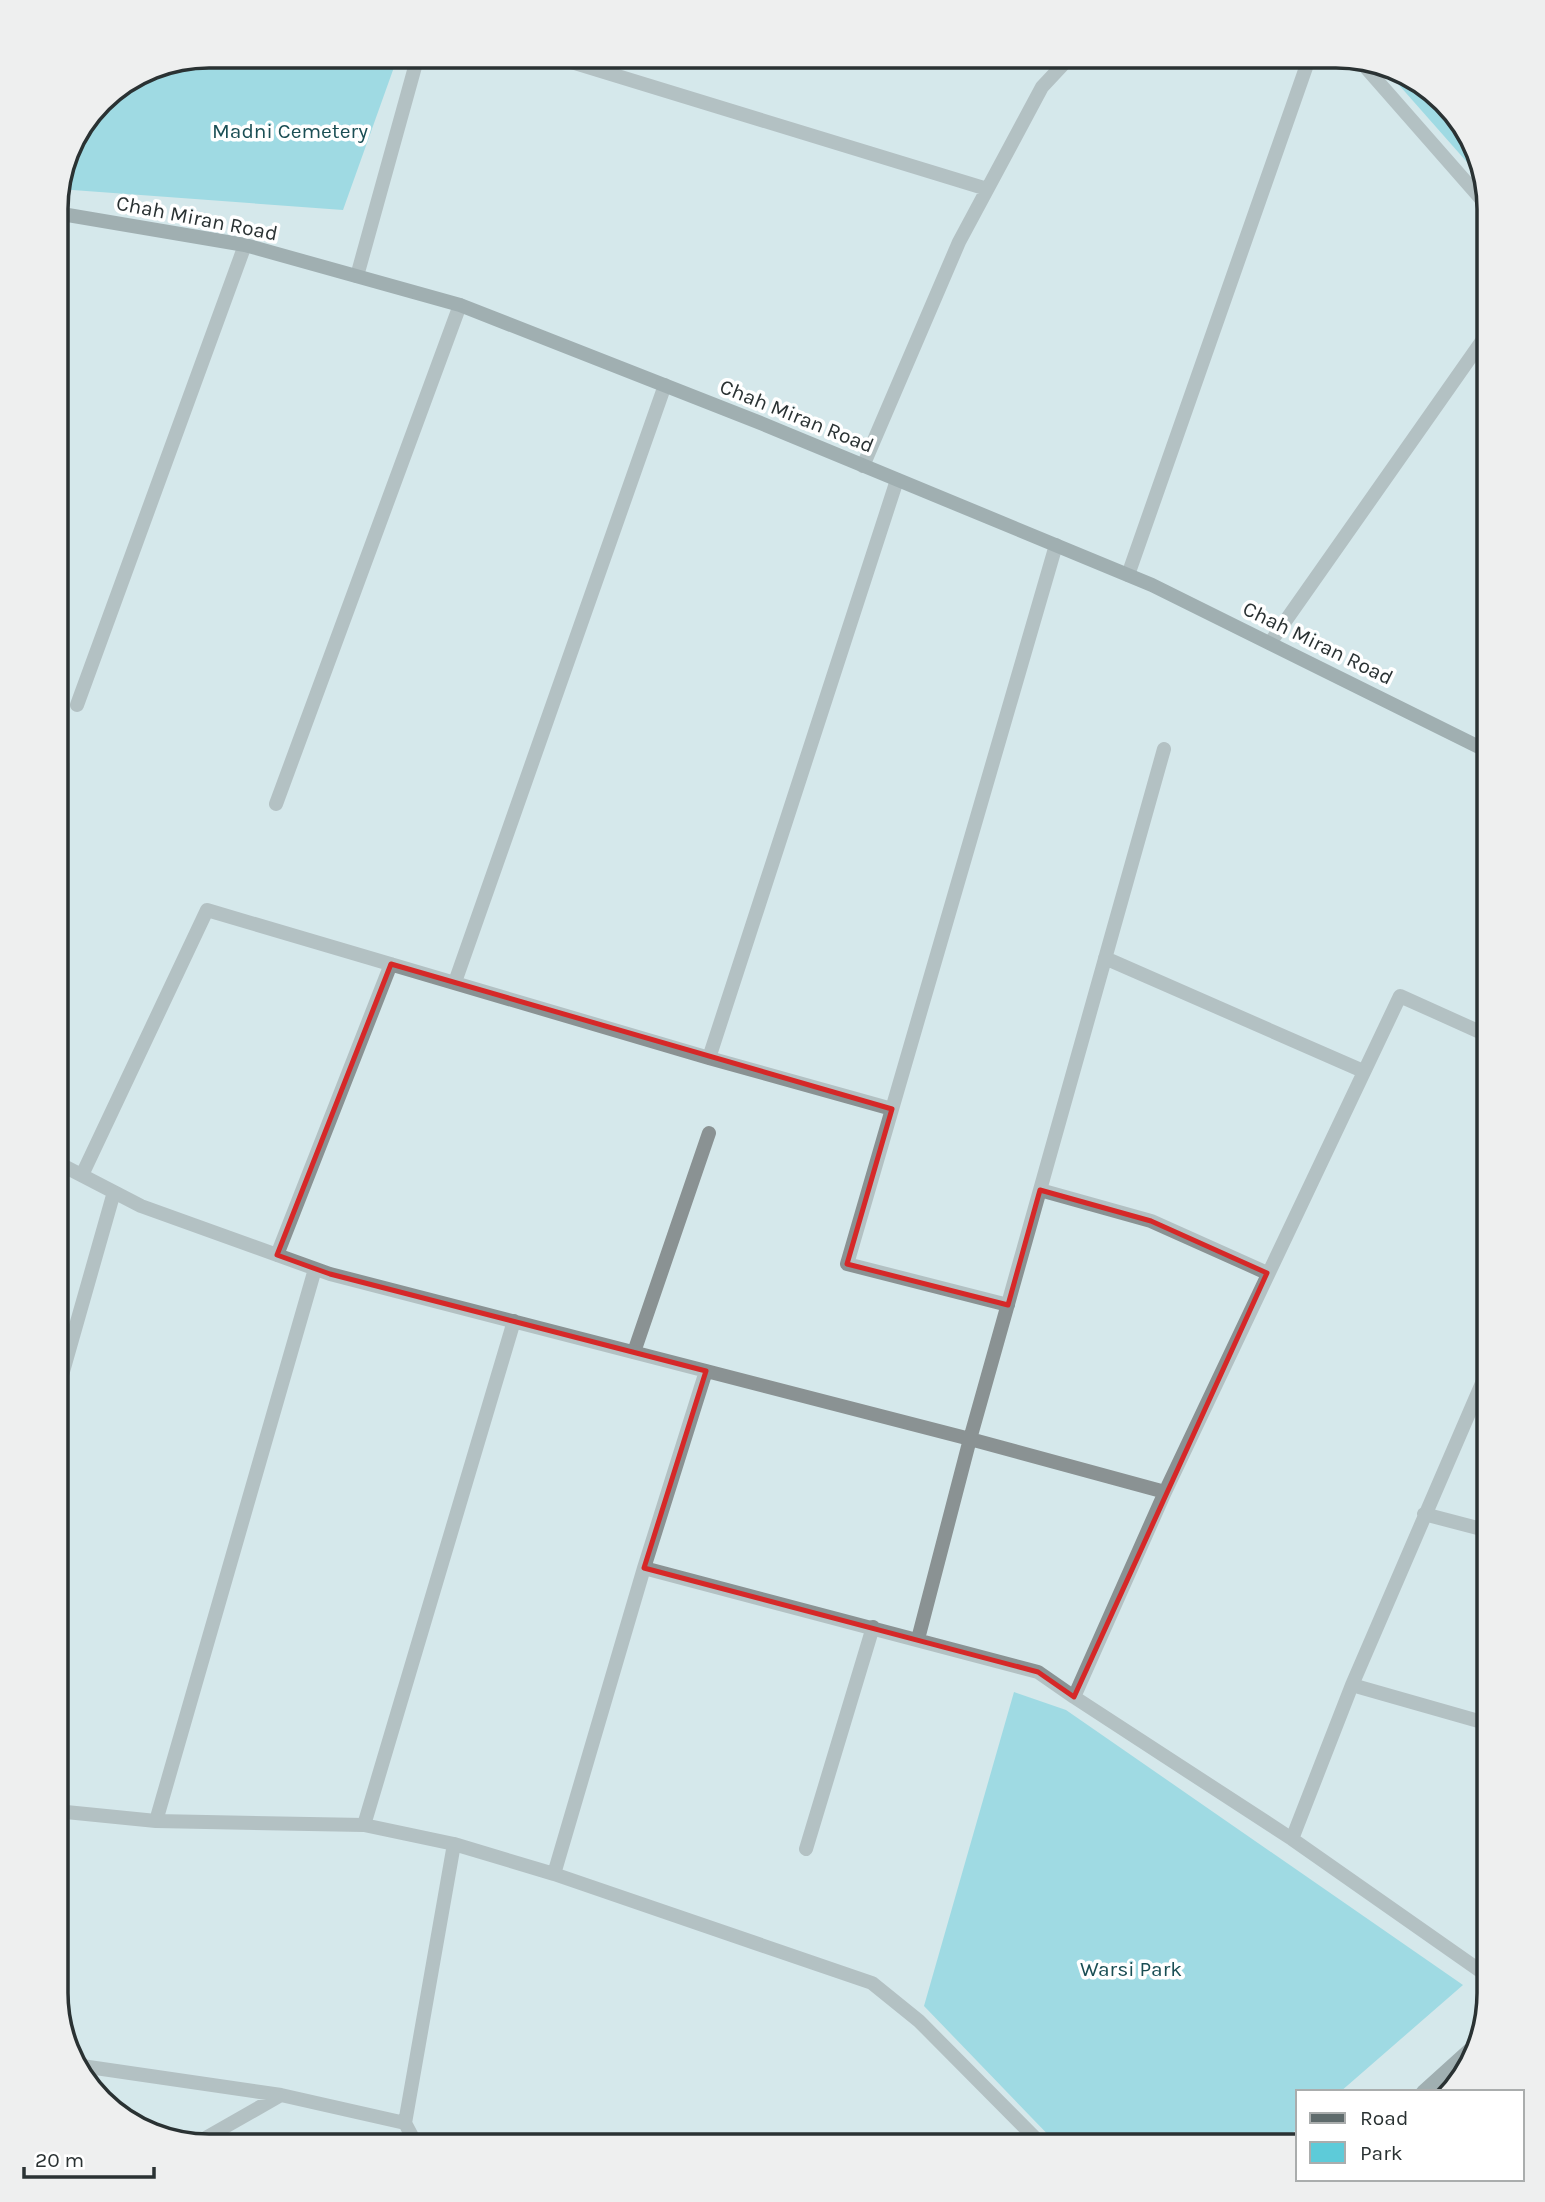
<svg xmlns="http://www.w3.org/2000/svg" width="1545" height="2202" viewBox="0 0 1545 2202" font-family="Karla,sans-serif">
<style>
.green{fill:#5dcbd9}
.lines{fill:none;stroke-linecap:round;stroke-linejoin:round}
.lane{stroke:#8a9293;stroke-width:14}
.street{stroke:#8a9293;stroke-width:14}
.secondary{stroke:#5f6b6c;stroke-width:14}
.marked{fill:none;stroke:#d62828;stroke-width:5;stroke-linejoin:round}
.labels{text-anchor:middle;stroke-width:7;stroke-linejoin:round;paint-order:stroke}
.park-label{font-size:21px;fill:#1a4e54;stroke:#fff}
.street-label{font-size:21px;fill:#2a3233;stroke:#fff}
.rim{fill:none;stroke:#2a3233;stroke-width:3.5}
</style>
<rect width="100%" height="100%" fill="#d5e8eb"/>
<path class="green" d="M209,56H398L343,210L59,189L72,141L108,94L151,68Z
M1384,68L1413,77L1468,132L1481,178Z
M1014,1692L1066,1710L1463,1985L1340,2092H1298V2128L1278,2146H1059L924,2006Z"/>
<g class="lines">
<path class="lane" d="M634,1352L709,1133
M806,1849L873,1627"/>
<path class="street" d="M552,56L987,189
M1360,61L1489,208
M357,276L418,56
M863,466L959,242L1042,87L1071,56
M1128,575L1310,56
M1270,643L1489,331
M77,705L245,245
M276,804L460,305
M1105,958L1363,1071
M455,982L665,385
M709,1058L897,480
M56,1162L141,1206L330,1274L970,1439L1165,1492L1074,1697L1292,1839L1489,1977
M82,1175L207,910L709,1058L892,1109
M1040,1190L1151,1221L1267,1273
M277,1255L391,964
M1008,1305L847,1264L1056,545
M56,1396L114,1192
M1165,1492L1400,996L1489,1036
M1424,1514L1489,1531
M644,1568L1038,1672L1074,1697
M918,1639L970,1439L1164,749
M1352,1685L1489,1724
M56,1811L156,1821L364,1825L454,1844L554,1874L872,1983L919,2021L1043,2146
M156,1821L315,1269
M364,1825L514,1321
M1292,1839L1352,1685L1489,1367
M554,1874L644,1568L706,1371
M75,2065L281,2095L405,2123
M195,2144L281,2095
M417,2146L405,2123L454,1844"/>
<path class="secondary" d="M56,213L245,245L460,305L763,424L1152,585L1489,752
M1423,2092L1475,2045"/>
</g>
<path d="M0 0H1545V2202H0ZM391,964L892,1109L847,1264L1008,1305L1040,1190L1151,1221L1267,1273L1074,1697L1038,1672L644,1568L706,1371L330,1274L277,1255Z" fill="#d5e8eb" fill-opacity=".55" fill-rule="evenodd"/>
<path class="marked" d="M391,964L892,1109L847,1264L1008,1305L1040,1190L1151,1221L1267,1273L1074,1697L1038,1672L644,1568L706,1371L330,1274L277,1255Z"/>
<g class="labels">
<g class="park-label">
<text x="290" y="138">Madni Cemetery</text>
<text x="1131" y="1976">Warsi Park</text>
</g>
<g class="street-label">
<text transform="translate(197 218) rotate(11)" y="7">Chah Miran Road</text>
<text transform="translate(797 416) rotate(22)" y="7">Chah Miran Road</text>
<text transform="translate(1318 643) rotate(26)" y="7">Chah Miran Road</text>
</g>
</g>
<path d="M0 0H1545V2202H0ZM209 68H1336A141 141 0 0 1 1477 209V1993A141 141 0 0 1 1336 2134H209A141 141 0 0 1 68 1993V209A141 141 0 0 1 209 68Z" fill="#eeefef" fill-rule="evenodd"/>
<path class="rim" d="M209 68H1336A141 141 0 0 1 1477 209V1993A141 141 0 0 1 1336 2134H209A141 141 0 0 1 68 1993V209A141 141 0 0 1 209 68Z"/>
<rect x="1296" y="2090" width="228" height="91" fill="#ffffff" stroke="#aaadad" stroke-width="2"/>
<rect x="1310" y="2113" width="35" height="10" fill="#5f6b6c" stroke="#aaadad" stroke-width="2"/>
<text x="1360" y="2125" font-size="21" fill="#2a3233">Road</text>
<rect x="1310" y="2142" width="35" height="21" fill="#5dcbd9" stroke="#aaadad" stroke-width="2"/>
<text x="1360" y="2160" font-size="21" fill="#2a3233">Park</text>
<path d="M24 2167v10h130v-10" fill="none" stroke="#2a3233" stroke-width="3.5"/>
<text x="35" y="2167" font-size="21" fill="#2a3233" stroke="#ffffff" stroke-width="5" paint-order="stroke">20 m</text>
</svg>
